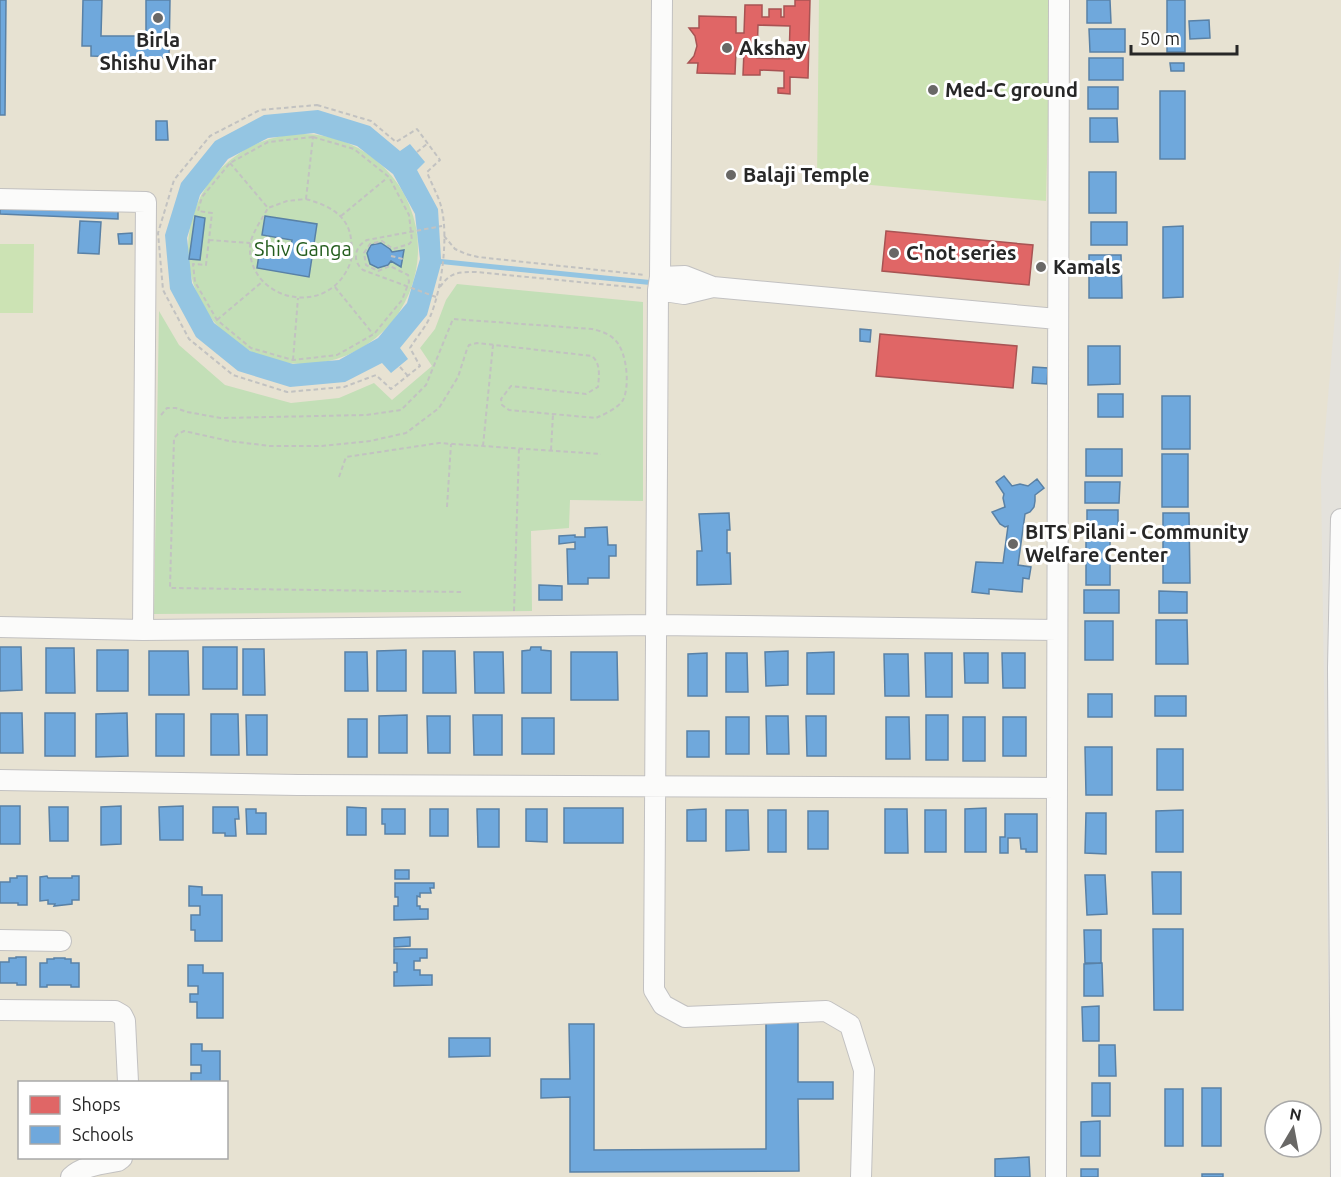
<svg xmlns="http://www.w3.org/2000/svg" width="1341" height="1177" viewBox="0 0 1341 1177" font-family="Ubuntu,sans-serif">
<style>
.education{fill:#e7e2d2;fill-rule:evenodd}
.green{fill:#c3dfb7}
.pitch{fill:#cce3b4}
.water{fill:#94c5e2;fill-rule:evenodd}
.shops{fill:#e06666;stroke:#a85353;stroke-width:1.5;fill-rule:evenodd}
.schools{fill:#6fa8dc;stroke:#5981a6;stroke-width:1.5}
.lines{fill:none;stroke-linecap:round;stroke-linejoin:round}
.minor-casing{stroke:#c2c1c1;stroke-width:22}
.path{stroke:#c2c2c1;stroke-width:2;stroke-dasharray:4.5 3;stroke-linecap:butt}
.minor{stroke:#fbfbfa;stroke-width:20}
.poi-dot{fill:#696866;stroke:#fff;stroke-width:2}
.labels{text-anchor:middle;stroke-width:6;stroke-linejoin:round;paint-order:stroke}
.poi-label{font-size:20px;font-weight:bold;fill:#272727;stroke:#fff;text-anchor:start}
.park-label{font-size:20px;fill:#245d1e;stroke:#fff}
</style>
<rect width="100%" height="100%" fill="#e4e2dc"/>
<path class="education" d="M0,0H1341V245L1321,479L1331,1177H0ZM20,1082H226V1158H20ZM1275,1111H1311V1147H1275Z"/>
<path class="green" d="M188 249a115 115 0 1 1 230 0a115 115 0 1 1-230 0Z
M457,284L643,302V501L570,500L569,528L531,531L532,611L154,614L159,311L179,345L225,385L291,403L339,398L374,383L392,400L432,366L420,348L435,329L446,300Z"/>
<path class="pitch" d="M819,0H1051L1046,201L817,180Z
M0,244H34L33,313H0Z"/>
<path class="water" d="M318,110L370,126L400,151L410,144L425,162L417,170L438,209L441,259L650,280V285L441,264L427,315L400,348L408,359L391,373L382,363L345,382L290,387L238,371L196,337L170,289L165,235L181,183L215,141L264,115ZM314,133L357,146L393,174L415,214L420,259L407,303L378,338L339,360L293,364L250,351L214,323L192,283L187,238L200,195L228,159L268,138Z"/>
<path class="shops" d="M795,0H810L808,78L790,77V94L778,93V88H784V71L760,70V75H743L744,51H736L735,74L697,73L698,63H688L694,56L697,46L695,36L689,28H699V16L736,17V33H744L745,5H762V17H769V9H781V17H784V6H795ZM758,25L790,26L789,59L757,58Z
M886,231L1033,245L1029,285L882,271Z
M880,334L1017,346L1013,388L876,376Z"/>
<path class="schools" d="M0,0H6L5,115H0Z
M83,0H102L101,36H146V0H170L169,58L91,56V46H82Z
M1087,0H1110L1111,23H1087Z
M1167,0H1185V52H1167Z
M1209,20L1210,38L1190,39L1189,21Z
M1089,29H1125V52H1090Z
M1089,58H1123V80H1089Z
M1170,63H1184V71H1171Z
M1088,87H1118V109H1088Z
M1160,91H1185V159H1160Z
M1090,118H1117L1118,142H1090Z
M156,121H167L168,140H156Z
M1089,172H1116V213H1089Z
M0,204L118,209V219L0,214Z
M195,216L205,218L200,260L189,259Z
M265,216L317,224L309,277L257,268L260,248L290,252L292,240L262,235Z
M80,221L101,222L99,254L78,253Z
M1091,222H1127V245H1091Z
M1183,226V297L1163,298V227Z
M132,233V244H119L118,234Z
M381,243L390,249L392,252L404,250L401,267L391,261L388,265L378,268L370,264L367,253L371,245Z
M1089,255H1121L1122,298H1089Z
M860,329L871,330L870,342L860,341Z
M1088,346H1120V384L1088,385Z
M1033,367L1048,368L1047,384L1032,383Z
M1098,394H1123V417H1098Z
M1162,396H1190V449H1162Z
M1086,449H1122V476H1086Z
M1162,454H1188V507H1162Z
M1004,476L1012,486L1020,484L1028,486L1037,479L1044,488L1035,495V501L1034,507L1030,512L1025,514L1018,565L1031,567L1029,579L1023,578L1022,592L989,589V594L972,592L976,562L1003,563L1008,526L1005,527L1000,524L992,512L1005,507L1003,498L1004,494L996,482Z
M1085,482H1120L1119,503H1085Z
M1087,510H1118V534H1087Z
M729,513L730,530H727V553H730L731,584L697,585V551H702L699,514Z
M1163,513H1189L1190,583H1163Z
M607,527L608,545H616V556H609V578H588V584H568L567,549H575V542L559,544V536L575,535V537H585V528Z
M1086,540H1110V585H1086Z
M539,585L562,586V600H539Z
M1084,590H1119V613H1084Z
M1159,591L1187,592V613H1159Z
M1156,620H1187L1188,664H1156Z
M1085,621H1113V660H1085Z
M0,647H21L22,690L0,691Z
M203,647H237V689H203Z
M531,647H541V650L551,651V693H522V651L530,650Z
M46,648H74L75,693H46Z
M243,649H264L265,695H243Z
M97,650H128V691H97Z
M406,650V691H377V651Z
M149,651H188L189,695H149Z
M423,651H455L456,693H423Z
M788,651V685L766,686L765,652Z
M345,652H367L368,691H345Z
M474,652H503L504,693H475Z
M571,652H617L618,700H571Z
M834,652V694H807V653Z
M707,653V696H688V654Z
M726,653H747L748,692H726Z
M925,653H952V697H926Z
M964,653H988V683H965Z
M1002,653H1025V688H1003Z
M884,654H908L909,696H885Z
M1088,694H1112V717H1088Z
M1155,696H1186V716H1155Z
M0,713H22L23,753H0Z
M45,713H75V756H45Z
M127,713L128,756L96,757V714Z
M156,714H184V756H156Z
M211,714H238L239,755H211Z
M246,715H267V755H247Z
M407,715V753H379V716Z
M473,715H502V755H474Z
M926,715H948V760H926Z
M427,716H450V753H428Z
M766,716H788L789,754H767Z
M806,716H826V756H807Z
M726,717H749V754H726Z
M886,717H909L910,759H886Z
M963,717H985V761H963Z
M1003,717H1026V756H1003Z
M522,718H554V754H522Z
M348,719H367V757H348Z
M687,731H709V757H687Z
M1085,747H1112V795H1086Z
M1157,749H1183V790H1157Z
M0,806H20V844H0Z
M121,806V844L101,845V807Z
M183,806V840H160L159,807Z
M49,807H68V841H50Z
M213,807H238L239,819H235L236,836H225V833H213Z
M347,807L366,808V835H347Z
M564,808H623V843H564Z
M986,808V852H965V809Z
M246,809H256V813H266V834H247Z
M382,809H405V834H385V824H382Z
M430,809H448V836H430Z
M477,809H499V847H478Z
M526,809H547V842L526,841Z
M706,809V841H687V810Z
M885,809H907L908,853H885Z
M726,810H748L749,850L726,851Z
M768,810H786V852H768Z
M925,810H946V852H925Z
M1183,810V852H1156V811Z
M808,811H828V849H808Z
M1086,813H1106V854L1085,853Z
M1005,814H1037V852H1026V849H1021L1020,838H1008V853H1000V837H1005Z
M395,870H409V879H395Z
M1152,872H1181V914H1153Z
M1085,875H1105L1107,914L1087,915Z
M17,876H27V905H18V903H0V882H10V878H17Z
M47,876L48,878H72V876H79V900H72V904L54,906L55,904H48V900L40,901V877Z
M395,883H434V888H430L431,893H420V897L417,896V906H420V909H428V919L394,920V906H398V897H395Z
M189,886L202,887V895H222V941H195V930H191V915H200V906H189Z
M1153,929H1183V1010H1154Z
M1084,930H1101V963H1085Z
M410,937V946L394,947V938Z
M394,949H427V958H420V961H414V970H420V975H432V985L394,986V972H397V963H394Z
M16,957H26V985H17V983H0V962H9V958H16Z
M54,958H65V959H71V963H79V987H71V985H47V987H40V963H47V959H54Z
M1102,963L1103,996H1084V964Z
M188,965H203V973H223V1018H197V1002H190V994H198V986H188Z
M1099,1006V1041H1083L1082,1007Z
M798,1022V1082H833V1099H798L799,1171L570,1172V1097L541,1098V1079H570L569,1024H594V1150L766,1149V1023Z
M449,1038H490V1056L449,1057Z
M191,1044H202V1051H220V1082H191V1073H201V1065H191Z
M1099,1045H1115L1116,1076H1099Z
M1092,1083H1110V1116H1092Z
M1202,1088H1221V1146H1202Z
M1165,1089H1183V1146H1165Z
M1100,1121V1156H1081V1122Z
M1029,1157L1030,1177H995V1159Z
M1081,1169H1098V1177H1081Z
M1202,1174H1223V1177H1202Z"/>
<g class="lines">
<defs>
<path id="minor" d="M662,0L660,277L658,290L654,990L663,1005L685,1017L826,1011L850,1025L864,1070L861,1177
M0,199L146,202L143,630
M660,277L685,276L713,287L1057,319
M658,290L684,294L713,287
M0,627L143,630L656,625L1057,630
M0,780L298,785L1057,788
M0,940L61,941
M0,1010L115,1011L122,1015L125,1021L128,1082
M71,1177C82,1166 102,1164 118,1161L122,1158
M1056,1177L1059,0
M1341,1177L1338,668L1341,519"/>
</defs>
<use href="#minor" class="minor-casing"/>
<path class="path" d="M317,105L371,121L396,142L417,129L440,160L427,172C431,183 438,195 441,206C449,235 442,289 430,317C425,328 416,338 410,348L420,366L391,389L376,375L344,387L287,392L233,375L189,339L163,290L158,233L174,180L210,136L260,110Z
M313,137L354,149L389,177L409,215L412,241L409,244L393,249L382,241L370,244L364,253L366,265L378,271L390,266L408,275L409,282L402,300L374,334L337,355L293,360L251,348L217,320L195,282L193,264L206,265L212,213L198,211L202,197L230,163L268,142Z
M417,152L428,143
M230,163L268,208
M306,199C327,205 348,214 351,239C351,243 353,249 352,253C352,262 347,271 342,278C313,316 247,295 250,245C251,235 263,217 268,208L287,201Z
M306,199L313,137
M341,216L387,178
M444,236L455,249L466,254L478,257L645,275
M209,240L250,243
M391,256L403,259
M335,287L373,334
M440,287C450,272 459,272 476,272L641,288
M436,297L363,270C352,261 354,247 367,240L442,226
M217,320L262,282
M293,360L298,298
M400,367L408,376
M161,415L167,408H176L187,412L221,418L366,415L401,410L426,385L453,319L592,329C601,331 610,334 616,341C627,353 630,386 623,400C618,408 605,414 596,418L509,410L502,405L501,399L511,386L586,394L598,387C599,376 601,364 592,356L477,343L469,345L467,349L458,377L439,408L406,433L370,441L322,446H270L229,441L184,431L178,434L174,438L170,588L463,592
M483,446L493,345
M551,450L553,414
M339,477L346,457L439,443L601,454
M447,507L451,444
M514,611L519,449"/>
<use href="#minor" class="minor"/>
</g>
<g class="poi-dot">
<circle cx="158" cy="18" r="6"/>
<circle cx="727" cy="48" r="6"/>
<circle cx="933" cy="90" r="6"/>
<circle cx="731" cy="175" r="6"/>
<circle cx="894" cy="253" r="6"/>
<circle cx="1041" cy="267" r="6"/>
<circle cx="1013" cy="544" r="6"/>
</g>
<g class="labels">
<g class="poi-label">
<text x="158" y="47" text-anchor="middle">Birla<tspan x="158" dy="23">Shishu Vihar</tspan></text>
<text x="739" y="55">Akshay</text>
<text x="945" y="97">Med-C ground</text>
<text x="743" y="182">Balaji Temple</text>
<text x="906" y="260">C'not series</text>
<text x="1053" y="274">Kamals</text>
<text x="1025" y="539">BITS Pilani - Community<tspan x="1025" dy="23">Welfare Center</tspan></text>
</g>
<g class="park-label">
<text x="303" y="256">Shiv Ganga</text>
</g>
</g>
<rect x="18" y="1081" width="210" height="78" fill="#ffffff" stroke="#a9a9a9" stroke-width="1.5"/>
<rect x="30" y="1096" width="30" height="18" fill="#e06666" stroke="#a9a9a9" stroke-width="1.5"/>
<text x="72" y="1111" font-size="18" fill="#272727">Shops</text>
<rect x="30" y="1126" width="30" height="18" fill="#6fa8dc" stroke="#a9a9a9" stroke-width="1.5"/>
<text x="72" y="1141" font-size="18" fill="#272727">Schools</text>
<g transform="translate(1293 1129) rotate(10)"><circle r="28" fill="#ffffff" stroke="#a9a9a9" stroke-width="1.5"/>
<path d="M0-4.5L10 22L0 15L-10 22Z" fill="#696866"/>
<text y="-9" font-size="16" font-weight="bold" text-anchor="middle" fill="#272727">N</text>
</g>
<path d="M1131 45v9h106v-9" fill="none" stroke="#272727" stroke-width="3"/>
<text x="1140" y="45" font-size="18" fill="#272727" stroke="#ffffff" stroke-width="4.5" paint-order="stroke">50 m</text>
</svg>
